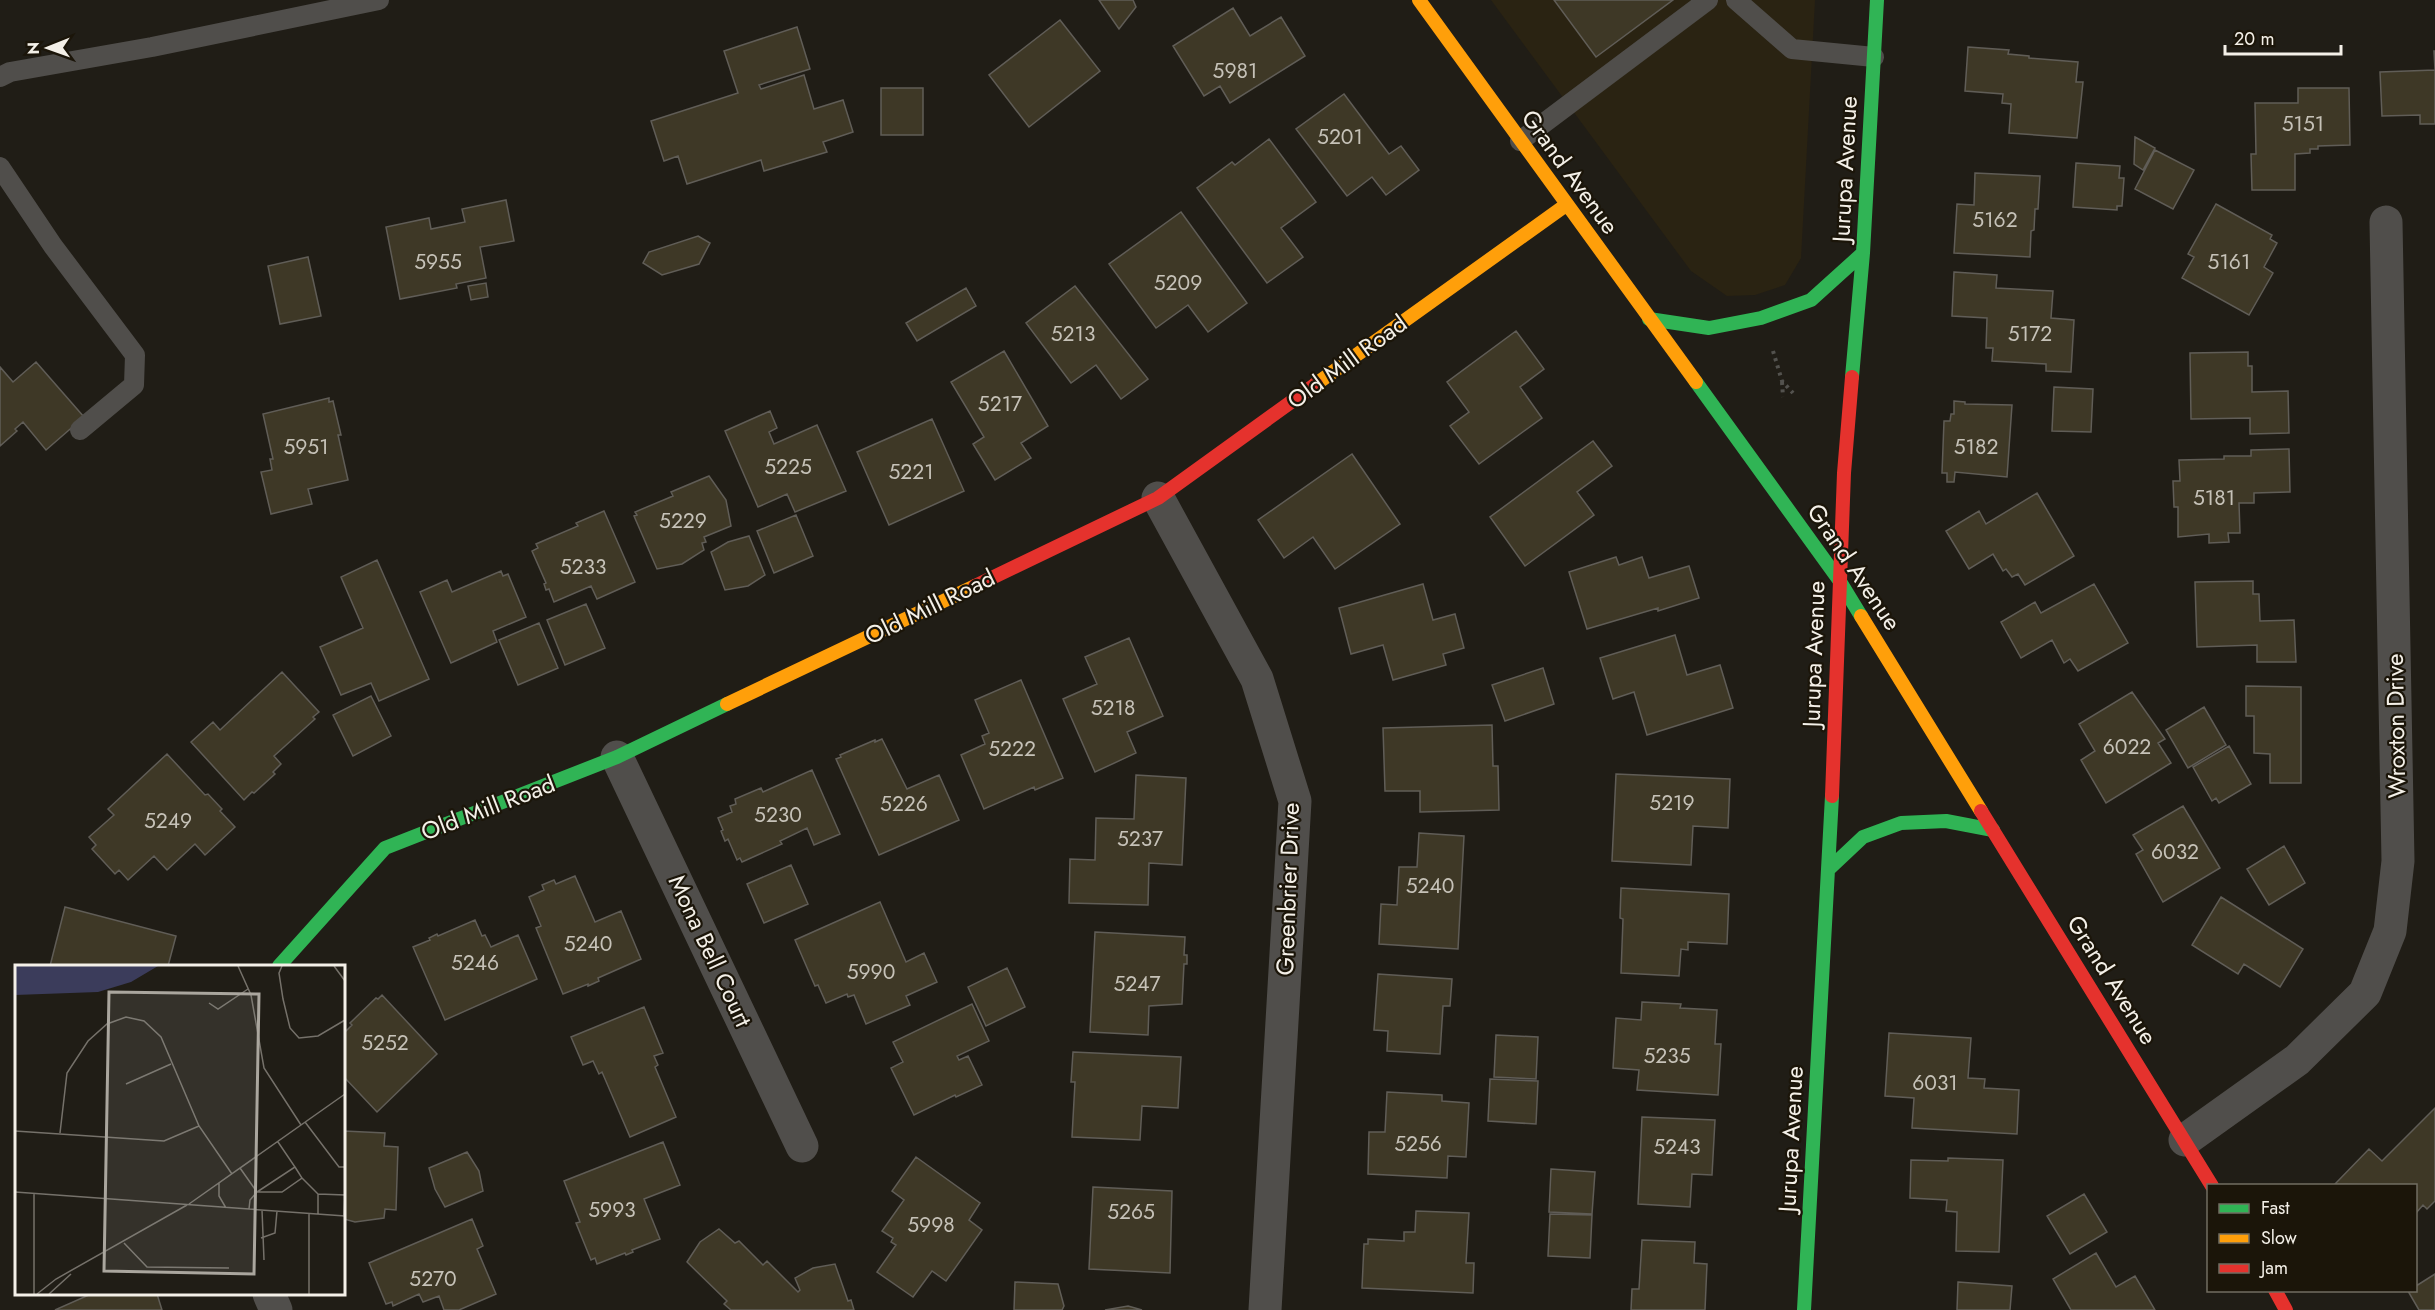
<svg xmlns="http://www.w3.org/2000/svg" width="2435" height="1310" viewBox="0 0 2435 1310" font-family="Jost,sans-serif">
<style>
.built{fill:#2a2312}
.building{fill:#3e3826;stroke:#605d57;stroke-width:1.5}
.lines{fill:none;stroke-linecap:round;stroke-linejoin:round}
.path{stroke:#53524e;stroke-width:4;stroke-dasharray:3 4.5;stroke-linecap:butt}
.lane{stroke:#504e4b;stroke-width:20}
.street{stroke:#504e4b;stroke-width:33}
.fast{stroke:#30b455;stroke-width:14}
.slow{stroke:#ff9f0a;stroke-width:14}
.jam{stroke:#e5322d;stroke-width:14}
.labels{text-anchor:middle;stroke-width:4.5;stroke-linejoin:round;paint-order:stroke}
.number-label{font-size:21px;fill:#c6c2b8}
.street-label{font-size:24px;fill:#f4f0e8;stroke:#1b1509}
.inset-road{fill:none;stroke:#75716a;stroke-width:1.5}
.view{fill:#aaa69e;fill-opacity:0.15;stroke:#aaa69e;stroke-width:3}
.inset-edge{fill:none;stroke:#f4f0e8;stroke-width:3}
</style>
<rect width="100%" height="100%" fill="#201d16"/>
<path class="built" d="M1491,0H1815L1801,258L1785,285L1755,295L1727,296L1691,271Z"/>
<path class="building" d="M1099,0H1133L1136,7L1119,29Z
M1554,0H1673L1596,57Z
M1233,8L1250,36L1281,17L1305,56L1230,103L1220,86L1204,96L1173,46Z
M1060,20L1100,71L1029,127L989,75Z
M797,27L810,69L759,85L761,89L804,75L814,109L843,100L853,132L823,142L827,152L764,171L761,160L687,184L678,156L664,161L651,121L738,93L724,51Z
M1968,47L2009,50L2008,54L2029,56V58L2078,62L2076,82H2083L2077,138L2009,133L2011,104L2002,103L2003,94L1965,91Z
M2434,51H2435V124H2420V115L2382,116L2380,72L2435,70Z
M881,88H923V135H881Z
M2298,88H2349L2350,145L2318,146V149H2310V153L2295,154V190H2252L2251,154H2256L2255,103H2298Z
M1344,94L1389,154L1401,146L1419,170L1386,195L1372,177L1347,196L1296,129Z
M2135,137L2155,148L2143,170L2134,164Z
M1269,139L1316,202L1281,228L1303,257L1267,283L1197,188L1232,162L1235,165Z
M2155,150L2194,170L2173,209L2135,189Z
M2076,163L2120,166L2119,178H2124L2122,206H2117V210L2073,207Z
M1975,173L2040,176L2038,209H2035L2034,230L2031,231L2030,257L1954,253L1957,204L1974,205Z
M506,200L514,241L480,247L486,278L456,284L457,288L400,299L386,227L429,218L431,229L465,222L462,209Z
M2216,204L2272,235L2270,239L2277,243L2264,267L2273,273L2249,315L2182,278L2194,257L2188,254Z
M1181,212L1247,303L1208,332L1188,305L1156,328L1109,264Z
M698,236L710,243L699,264L662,275L643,263L649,252Z
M308,257L321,316L280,324L268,266Z
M1954,272L1997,275L1996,288L2053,291L2051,318L2074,320L2071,372L2046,371V364L1992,361L1993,348H1986L1987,318L1952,316Z
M486,283L488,297L471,300L468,286Z
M1075,286L1148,379L1121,399L1096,365L1071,383L1026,323Z
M966,288L976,306L917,341L906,323Z
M1516,331L1544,369L1520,387L1542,418L1479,464L1450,426L1469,412L1447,382Z
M1004,351L1048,426L1021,443L1031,458L995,480L973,444L984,437L951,382Z
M2248,352V366H2252V392L2288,391L2289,433L2250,434V418L2191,419L2190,353Z
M36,362L84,417L46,450L23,422L15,429L17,431L0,446V367L13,382Z
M2054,387L2093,389L2091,432L2052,431Z
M329,398V402L333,401L341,435H338L348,480L308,489L312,504L271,514L261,472L272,470L270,459H273L263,414Z
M1954,401L1965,402V404L2012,405L2007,477L1955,472L1954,482H1947V473H1942L1944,421H1950L1951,414H1954Z
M770,411L777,428L769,432L774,444L817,425L846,491L795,512L787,494L758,507L725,431Z
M932,419L964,491L889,525L857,452Z
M1593,441L1612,466L1577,492L1594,515L1525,566L1490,517Z
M2289,449L2290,492L2254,493V503H2239L2240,533H2228L2229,542L2209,543V534L2178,537V507H2174L2173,481H2180L2179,460L2224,459V456H2251V450Z
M1352,454L1400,524L1335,569L1313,537L1284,558L1258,520Z
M709,476L726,500L731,526L704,537L706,542L702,543L704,550L682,564L657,569L634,516L637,515L635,512L673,496L671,492Z
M2037,493L2074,556L2025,585L2018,574L2012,577L2006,569L2003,571L1993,554L1969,569L1946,531L1979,511L1986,524Z
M604,511L635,582L597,599L591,586L554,602L549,589L546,590L544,584L546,583L532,551L538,548L536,544L578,526L576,523Z
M796,515L813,556L774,573L757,531Z
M749,536L765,575L748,586L725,590L711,552L728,542Z
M1616,557L1619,565L1642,557L1649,578L1689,566L1699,598L1658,611V608L1587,629L1569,572Z
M377,560L429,679L379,701L371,683L341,695L320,647L363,628L341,577Z
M501,571L503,576L508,574L526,617L493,631L497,642L451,663L420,592L447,580L452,592Z
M2253,581V594H2259L2260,621L2294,620L2296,662H2257V645L2197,647L2195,582Z
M1423,584L1433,620L1455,614L1464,648L1443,654L1446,665L1393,680L1383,645L1351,654L1339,608Z
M2094,584L2128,643L2078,671L2070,659L2064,663L2052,640L2021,658L2001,622L2035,602L2041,613Z
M586,604L605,648L565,665L547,620Z
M539,623L558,668L518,685L499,640Z
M1675,635L1687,675L1720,665L1733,708L1647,735L1634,692L1613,699L1600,658Z
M1129,638L1163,716L1127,732L1136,753L1095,772L1063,699L1097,684L1085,657Z
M1543,668L1554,704L1505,721L1492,685Z
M282,672L319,712L313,717L315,719L274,756L281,764L273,772L275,774L254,793L252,792L244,800L191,742L213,722L220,730Z
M1021,680L1063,778L1035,790L1034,787L984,809L961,755L985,744L982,736L989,733L975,700Z
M2246,686L2301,687V783H2270V754L2254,753V716H2246Z
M2132,692L2165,739L2158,743L2171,763L2106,803L2081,760L2095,751L2079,724Z
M371,696L391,736L353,756L333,715Z
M2204,707L2226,745L2188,768L2166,730Z
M1492,725L1493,766H1498L1499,810L1420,812V791H1385L1383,728Z
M882,739L907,789L939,775L959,820L879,855L836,759L841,757L840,755L875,740V742Z
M2229,746L2251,784L2219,803L2216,798L2212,801L2193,767Z
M167,754L205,795L208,794L222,809L220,811L235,827L205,855L195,844L167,870L154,856L128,880L119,870L115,874L92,849L96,845L89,837L114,815L108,809Z
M812,770L840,834L814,845L807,828L780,841L782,844L742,862L740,858L737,860L728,839L725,841L721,831L723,830L718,818L732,812L730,806L736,804L735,799L761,788L763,792Z
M1616,774L1730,779L1728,828L1693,826L1691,865L1612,861Z
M1136,775L1186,778L1182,865L1149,863L1148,905L1069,903L1070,859L1095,860L1096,818L1134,819Z
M2183,806L2220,868L2163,902L2136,854L2143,850L2133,835Z
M1419,833L1464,836L1458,949L1379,944L1381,904L1397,905L1399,867H1417Z
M2284,846L2305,883L2269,905L2247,869Z
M791,865L808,904L764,923L747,884Z
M575,876L595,922L621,911L641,959L598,978L599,981L588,986V984L563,994L536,928L541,926L529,897L544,890L542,885L554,880L556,884Z
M1621,888L1729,894L1727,944L1688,942V950L1681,949L1679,976L1621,973L1623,919L1620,918Z
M2221,897L2303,949L2280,987L2244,964L2238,974L2192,945Z
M880,902L906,962L924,953L937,982L906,996L910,1005L866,1024L854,995L848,997L847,994L826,1003L818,985L815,986L795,940Z
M65,907L176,936L168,966H50Z
M475,920L482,936L485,935L491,947L518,935L537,979L445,1020L413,947L430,940L429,938L437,934L438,936Z
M1095,932L1185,937L1184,955H1187V964H1184L1182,1004L1149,1006L1148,1035L1090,1032Z
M1007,968L1025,1007L986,1026L968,987Z
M1378,974L1452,979L1450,1006H1443L1440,1054L1387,1051L1388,1031L1374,1030Z
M382,995L437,1054L377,1112L344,1077V1033L352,1025L350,1023L376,998L378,999Z
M1642,1002L1681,1004L1680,1008L1717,1010L1715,1044H1721L1718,1095L1637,1090L1639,1070L1613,1068L1616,1018L1641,1020Z
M972,1004L989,1041L957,1056L959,1060L968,1056L982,1085L956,1097L955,1095L914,1115L891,1068L903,1062L893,1042Z
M644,1007L663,1053L654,1056L658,1065L655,1067L676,1117L630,1137L602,1072L599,1074L593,1061L583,1065L571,1037Z
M1889,1033L1971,1038L1968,1078L1985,1079L1984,1088L2019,1090L2017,1134L1912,1128L1914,1098L1885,1096Z
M1496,1035L1538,1037L1536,1079L1494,1077Z
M1073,1052L1181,1057L1178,1108L1142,1106L1140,1140L1072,1137L1075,1082H1071Z
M1490,1079L1538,1081L1536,1124L1488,1121Z
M1387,1092L1442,1095V1101L1469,1103L1466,1157L1448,1156L1447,1178L1368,1174L1369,1132H1385Z
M2435,1108V1201L2427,1209L2423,1205L2416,1213V1186L2335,1184L2369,1149L2382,1161Z
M1642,1117L1715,1120L1712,1175L1692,1174L1690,1207L1638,1204Z
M344,1131L385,1133L384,1146L398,1147L396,1210L385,1209L384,1218L355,1222L344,1219Z
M663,1142L680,1185L644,1199L660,1239L632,1250L633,1252L626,1255L625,1253L597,1264L595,1258L591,1260L576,1223L580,1222L564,1181Z
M467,1152L479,1171L483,1191L445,1207L435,1189L429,1168Z
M916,1157L980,1203L969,1220L982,1230L946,1281L932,1271L913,1297L877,1272L896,1245L891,1242L893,1238L882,1231L904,1200L892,1191Z
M1948,1158L2003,1160L1999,1252L1956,1251L1957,1212L1946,1211L1947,1200L1910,1198L1911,1160L1948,1161Z
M1551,1169L1595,1172L1592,1214L1549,1212Z
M1093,1187L1172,1191L1170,1273L1089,1269Z
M2084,1194L2107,1232L2070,1254L2047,1216Z
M1416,1211L1469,1213L1466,1263H1474L1473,1293L1362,1288L1364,1244H1368V1239L1404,1241V1232H1415Z
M1550,1214L1592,1215L1590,1258L1548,1256Z
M472,1219L483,1246L477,1249L496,1294L459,1310H444L439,1296L423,1302L419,1294L393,1306L392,1302L386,1304L369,1263Z
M719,1229L735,1243L739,1241L763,1265L767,1261L798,1292L800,1290L795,1278L813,1268L835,1264L848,1301L851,1300L854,1310H731L724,1304L727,1301L687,1262L700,1242Z
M1642,1240L1695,1242L1694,1263L1707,1264L1705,1310H1631L1632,1289H1639Z
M2096,1253L2116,1287L2135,1276L2155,1310H2071L2053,1279Z
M2435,1274V1310H2419L2408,1291L2416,1290V1286Z
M1015,1282L1058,1284L1064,1306L1062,1310H1014Z
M1958,1282L2012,1286L2010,1310H1957Z
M91,1294H157L162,1310H55Z
M1128,1306L1142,1310H1105Z"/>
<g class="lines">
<path class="path" d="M1773,351L1782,381L1793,393
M1782,382L1783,397"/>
<path class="lane" d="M1736,0L1792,49L1874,57
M0,77L10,72L152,47L379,0
M1520,141L1708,0
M0,167L53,246L135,355L134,385L80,430"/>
<path class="street" d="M1158,498L1257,679L1295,801L1265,1310
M617,757L802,1146
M2185,1140L2297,1060L2365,993L2390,931L2398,861L2386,222
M269,1294L276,1310"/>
<path class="fast" d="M1649,319L1709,328L1761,318L1811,300L1863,253
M1852,377L1863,253L1877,0
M1696,382L1839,580L1861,616
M1829,869L1863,837L1901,823L1946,821L1993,830
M279,966L385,848L617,757L727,704
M1804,1310L1832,796"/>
<path class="slow" d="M1419,0L1696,382
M1316,384L1566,205
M1861,616L1981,811
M727,704L975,586"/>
<path class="jam" d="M975,586L1158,498L1316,384
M1832,796L1844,473L1852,377
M1981,811L2212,1186
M2275,1290L2286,1310"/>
</g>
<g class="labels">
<g class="number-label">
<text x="1235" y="78">5981</text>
<text x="2303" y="131">5151</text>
<text x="1340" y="144">5201</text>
<text x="1995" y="227">5162</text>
<text x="438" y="269">5955</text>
<text x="2229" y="269">5161</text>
<text x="1178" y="290">5209</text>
<text x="1073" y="341">5213</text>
<text x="2030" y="341">5172</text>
<text x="1000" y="411">5217</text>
<text x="306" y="454">5951</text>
<text x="1976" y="454">5182</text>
<text x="788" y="474">5225</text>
<text x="911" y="479">5221</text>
<text x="2214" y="505">5181</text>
<text x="683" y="528">5229</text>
<text x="583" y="574">5233</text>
<text x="1113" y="715">5218</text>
<text x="2127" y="754">6022</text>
<text x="1012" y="756">5222</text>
<text x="1672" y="810">5219</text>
<text x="904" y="811">5226</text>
<text x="778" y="822">5230</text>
<text x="168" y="828">5249</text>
<text x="1140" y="846">5237</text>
<text x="2175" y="859">6032</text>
<text x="1430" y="893">5240</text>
<text x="588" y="951">5240</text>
<text x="475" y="970">5246</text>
<text x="871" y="979">5990</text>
<text x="1137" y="991">5247</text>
<text x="385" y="1050">5252</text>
<text x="1667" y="1063">5235</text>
<text x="1935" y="1090">6031</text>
<text x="1418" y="1151">5256</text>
<text x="1677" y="1154">5243</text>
<text x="612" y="1217">5993</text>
<text x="1131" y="1219">5265</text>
<text x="931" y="1232">5998</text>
<text x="433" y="1286">5270</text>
</g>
<g class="street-label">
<text transform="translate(1845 169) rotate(-87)" y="8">Jurupa Avenue</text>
<text transform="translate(1570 172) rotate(54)" y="8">Grand Avenue</text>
<text transform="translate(1347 362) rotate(-36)" y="8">Old Mill Road</text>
<text transform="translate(1854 567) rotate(56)" y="8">Grand Avenue</text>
<text transform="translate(930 607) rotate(-26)" y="8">Old Mill Road</text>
<text transform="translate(1814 654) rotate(-88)" y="8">Jurupa Avenue</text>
<text transform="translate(2396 726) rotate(-91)" y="8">Wroxton Drive</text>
<text transform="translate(488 808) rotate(-21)" y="8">Old Mill Road</text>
<text transform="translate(1288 889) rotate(-88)" y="8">Greenbrier Drive</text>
<text transform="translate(710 951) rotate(65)" y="8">Mona Bell Court</text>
<text transform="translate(2112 980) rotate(58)" y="8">Grand Avenue</text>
<text transform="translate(1791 1139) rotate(-87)" y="8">Jurupa Avenue</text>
</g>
</g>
<g transform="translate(15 965)">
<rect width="330" height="330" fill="#201d16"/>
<path d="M0,1H143L116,17L83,27L0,30Z" fill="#3b3c5b"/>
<path class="inset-road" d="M223,1L236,30L249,103L286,160M267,1L264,8L268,34L275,63L284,73L303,71L330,55M319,1L330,16M194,38L203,44L233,24M111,119L156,99M290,157L324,202H330M0,166L149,176L184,161M45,168L52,108L73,76L92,59L111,52L129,56L146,72L184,161L217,209M225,203L242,227L235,235L234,244M287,213L303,229V249M204,218V231L211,243M0,227L330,251M242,227L280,202L263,177M242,227H267L287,213L280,202M303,229L330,230L329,250M174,239L330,129M247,245L249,295M294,248V329M246,273L260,268L262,246M109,278L132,302L214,303M19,329V228M22,329L41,314L172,240M34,329L56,309"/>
<path class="view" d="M94,27L244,29L239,309L89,306Z"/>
<rect width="330" height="330" class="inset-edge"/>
</g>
<rect x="2207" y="1184" width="210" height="108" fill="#1b1509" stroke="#726d62" stroke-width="1.5"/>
<rect x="2219" y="1204" width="30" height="9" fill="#30b455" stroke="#726d62" stroke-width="1.5"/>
<text x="2261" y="1214" font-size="18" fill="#f4f0e8">Fast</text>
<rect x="2219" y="1234" width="30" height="9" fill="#ff9f0a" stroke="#726d62" stroke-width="1.5"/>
<text x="2261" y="1244" font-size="18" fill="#f4f0e8">Slow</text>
<rect x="2219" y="1264" width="30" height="9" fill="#e5322d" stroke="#726d62" stroke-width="1.5"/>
<text x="2261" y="1274" font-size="18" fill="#f4f0e8">Jam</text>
<g transform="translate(48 48) rotate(269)" stroke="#1b1509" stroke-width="4.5" paint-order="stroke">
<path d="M0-4.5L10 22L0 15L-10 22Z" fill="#f4f0e8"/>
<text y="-9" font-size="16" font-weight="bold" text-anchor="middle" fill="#f4f0e8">N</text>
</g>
<path d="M2225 45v9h116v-9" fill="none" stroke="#f4f0e8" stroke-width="3"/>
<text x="2234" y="45" font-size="18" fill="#f4f0e8" stroke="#1b1509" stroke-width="4.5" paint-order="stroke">20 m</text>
</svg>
